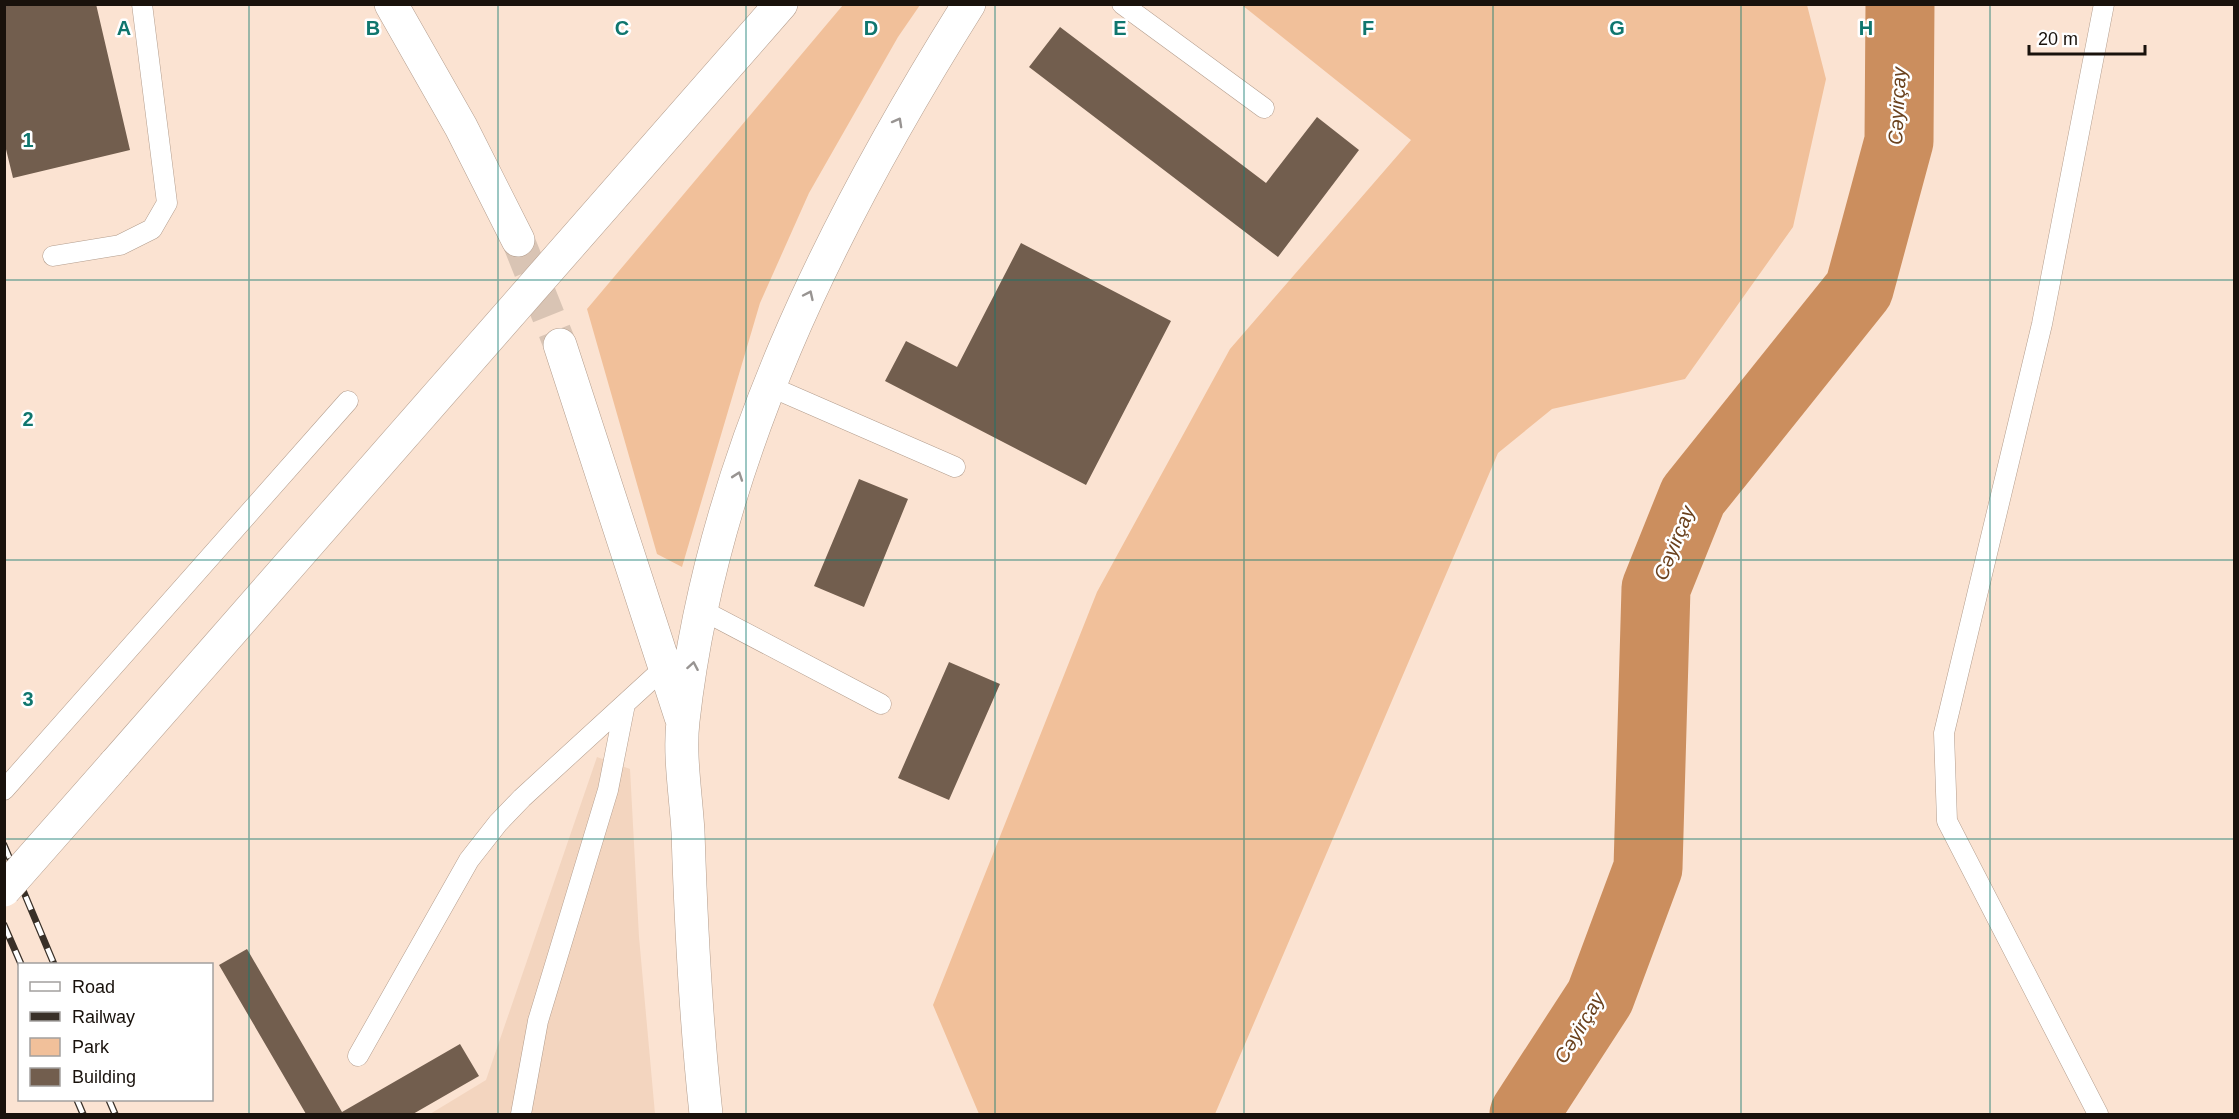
<svg xmlns="http://www.w3.org/2000/svg" width="2239" height="1119" viewBox="0 0 2239 1119" font-family="Helvetica,sans-serif">
<style>
.built{fill:#f3d5bf}
.green{fill:#f1c09a}
.lines{fill:none;stroke-linecap:round;stroke-linejoin:round}
.river{stroke:#cb8e5e;stroke-width:69}
.building{fill:#725e4e}
.secondary-tunnel{stroke:#d9c4b4;stroke-width:33;stroke-dasharray:33 16;stroke-linecap:butt}
.lane-casing{stroke:#b39d8d;stroke-width:21}
.secondary-casing{stroke:#b39d8d;stroke-width:34}
.primary-casing{stroke:#b39d8d;stroke-width:34}
.lane{stroke:#fff;stroke-width:20}
.secondary{stroke:#fff;stroke-width:33}
.primary{stroke:#fff;stroke-width:33}
.rail-casing{stroke:#393028;stroke-width:7}
.rail{stroke:#fff;stroke-width:4.5;stroke-dasharray:14;stroke-linecap:butt}
.primary-bridge-casing{stroke:#b39d8d;stroke-width:34;stroke-linecap:butt}
.primary-bridge{stroke:#fff;stroke-width:33}
.oneway{stroke:#989492}
.grid{fill:none;stroke:#0f766e;stroke-width:1.5;stroke-opacity:0.55}
.labels{text-anchor:middle;stroke-width:5;stroke-linejoin:round;paint-order:stroke}
.water-label{font-size:20px;font-style:italic;fill:#6a411d;stroke:#fff}
.grid-label{font-size:20px;text-anchor:middle;font-weight:bold;fill:#0f766e;stroke:#fff;stroke-width:5;stroke-linejoin:round;paint-order:stroke}
</style>
<rect width="100%" height="100%" fill="#fbe3d2"/>
<path class="built" d="M597,757L630,769L639,937L655,1114H430L486,1080Z"/>
<path class="green" d="M843,5H920L898,37L809,193L760,303L682,567L657,554L587,309Z
M1242,5H1807L1826,79L1793,227L1685,379L1552,409L1498,453L1215,1114H979L933,1005L1097,592L1230,349L1411,140Z"/>
<g class="lines">
<path class="river" d="M1524,1114L1600,997L1648,868L1656,588L1693,496L1859,289L1899,141L1900,4"/>
</g>
<path class="building" d="M4,4H96L130,150L13,178L4,141Z
M1060,27L1266,183L1317,117L1359,150L1278,257L1029,67Z
M1021,243L1171,321L1086,485L885,381L906,341L957,367Z
M859,479L908,499L864,607L814,586Z
M949,662L1000,684L949,800L898,778Z
M247,949L342,1112L460,1044L479,1076L413,1114H306L219,965Z"/>
<g class="lines">
<path class="secondary-tunnel" d="M518,240L560,345"/>
<defs>
<path id="lane" d="M1122,4L1264,108
M53,256L120,245L152,229L167,203L142,4
M769,386L955,467
M702,610L881,704
M4,790L348,401
M358,1056L469,860L498,823L522,798L665,667
M521,1114L538,1021L608,790L625,704
M2098,1114L1947,821L1944,733L2042,324L2104,4"/>
<path id="secondary" d="M391,4L461,127L518,240
M560,345L681,717
M706,1114C696,1021 691,926 688,832C686,796 679,756 683,721C712,461 832,222 969,4"/>
<path id="primary" d="M115,764L781,4"/>
</defs>
<use href="#lane" class="lane-casing"/>
<use href="#secondary" class="secondary-casing"/>
<use href="#primary" class="primary-casing"/>
<use href="#lane" class="lane"/>
<use href="#secondary" class="secondary"/>
<use href="#primary" class="primary"/>
<defs>
<path id="rail" d="M4,845L54,964
M4,925L21,964
M77,1100L83,1114
M109,1100L115,1114"/>
</defs>
<use href="#rail" class="rail-casing"/>
<use href="#rail" class="rail"/>
<defs>
<path id="primary-bridge" d="M4,890L115,764"/>
</defs>
<use href="#primary-bridge" class="primary-bridge-casing"/>
<use href="#primary-bridge" class="primary-bridge"/>
</g>
<defs><path id="oneway-chevron" d="M-2-3.5L2.5 0L-2 3.5" fill="none" stroke-width="1.6" stroke-linecap="round" stroke-linejoin="round" transform="scale(1.5)"/></defs>
<g class="oneway">
<use href="#oneway-chevron" transform="translate(898 122) rotate(-61)"/>
<use href="#oneway-chevron" transform="translate(809 295) rotate(-65)"/>
<use href="#oneway-chevron" transform="translate(738 476) rotate(-71)"/>
<use href="#oneway-chevron" transform="translate(693 666) rotate(-80)"/>
</g>
<path class="grid" d="M249,4V1114M498,4V1114M746,4V1114M995,4V1114M1244,4V1114M1493,4V1114M1741,4V1114M1990,4V1114M4,280H2234M4,560H2234M4,839H2234"/>
<g class="labels">
<g class="water-label">
<text transform="translate(1897 106) rotate(-87)" y="7">Cəyirçay</text>
<text transform="translate(1674 543) rotate(-68)" y="7">Cəyirçay</text>
<text transform="translate(1579 1028) rotate(-59)" y="7">Cəyirçay</text>
</g>
</g>
<g class="grid-label">
<text x="124" y="35">A</text>
<text x="373" y="35">B</text>
<text x="622" y="35">C</text>
<text x="871" y="35">D</text>
<text x="1120" y="35">E</text>
<text x="1368" y="35">F</text>
<text x="1617" y="35">G</text>
<text x="1866" y="35">H</text>
<text x="28" y="147">1</text>
<text x="28" y="426">2</text>
<text x="28" y="706">3</text>
</g>
<rect width="2239" height="1119" fill="none" stroke="#19120c" stroke-width="12"/>
<rect x="18" y="963" width="195" height="138" fill="#ffffff" stroke="#a3a09e" stroke-width="1.5"/>
<rect x="30" y="982" width="30" height="9" fill="#ffffff" stroke="#a3a09e" stroke-width="1.5"/>
<text x="72" y="993" font-size="18" fill="#19120c">Road</text>
<rect x="30" y="1012" width="30" height="9" fill="#393028" stroke="#a3a09e" stroke-width="1.5"/>
<text x="72" y="1023" font-size="18" fill="#19120c">Railway</text>
<rect x="30" y="1038" width="30" height="18" fill="#f1c09a" stroke="#a3a09e" stroke-width="1.5"/>
<text x="72" y="1053" font-size="18" fill="#19120c">Park</text>
<rect x="30" y="1068" width="30" height="18" fill="#725e4e" stroke="#a3a09e" stroke-width="1.5"/>
<text x="72" y="1083" font-size="18" fill="#19120c">Building</text>
<path d="M2029 45v9h116v-9" fill="none" stroke="#19120c" stroke-width="3"/>
<text x="2038" y="45" font-size="18" fill="#19120c" stroke="#ffffff" stroke-width="4.5" paint-order="stroke">20 m</text>
</svg>
